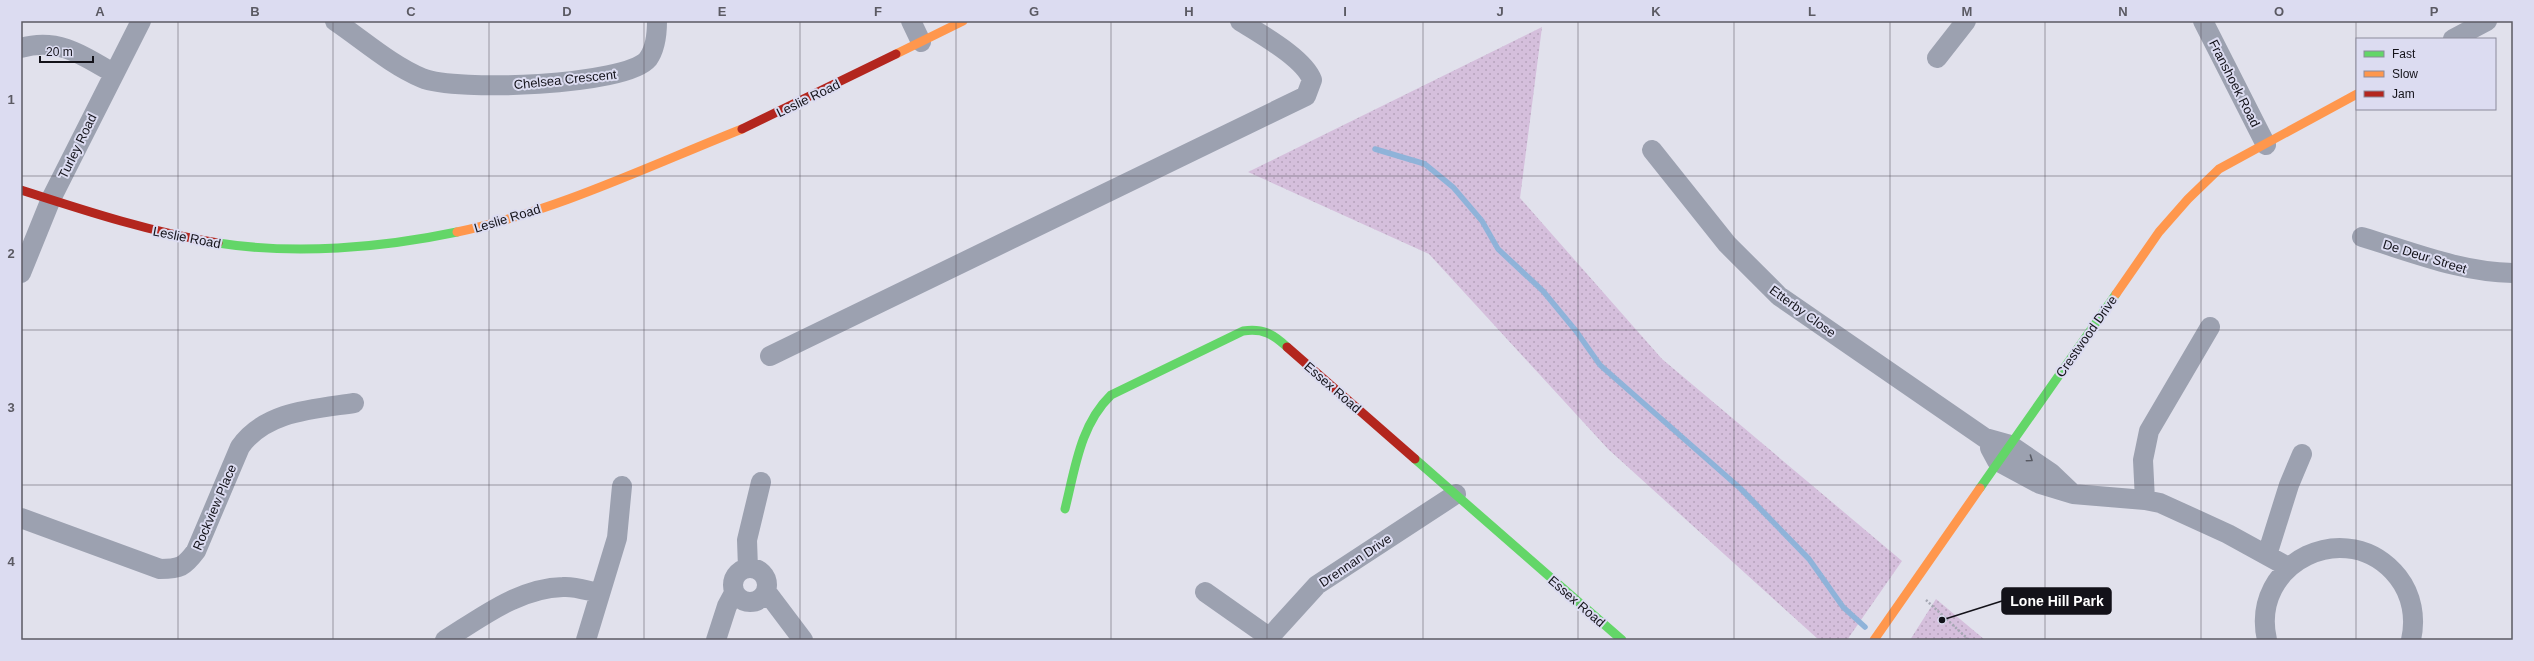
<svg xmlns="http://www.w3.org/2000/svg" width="2534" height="661" viewBox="0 0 2534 661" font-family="Helvetica,sans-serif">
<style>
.park{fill:url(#park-dots)}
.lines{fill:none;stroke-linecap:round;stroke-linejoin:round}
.stream{stroke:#8fb3d9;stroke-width:5.5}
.path{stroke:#a5a7b3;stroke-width:2.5;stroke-dasharray:2 2;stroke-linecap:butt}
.street{stroke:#9ca1b0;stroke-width:20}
.fast{stroke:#63d668;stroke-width:9}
.slow{stroke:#ff974d;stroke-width:9}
.jam{stroke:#b3261e;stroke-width:9}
.oneway{stroke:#585a64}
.grid{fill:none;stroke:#5b5a63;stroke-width:1;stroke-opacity:0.55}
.labels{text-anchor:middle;stroke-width:4;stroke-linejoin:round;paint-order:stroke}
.street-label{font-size:13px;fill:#131219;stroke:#dcdcf1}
.leader{fill:none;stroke:#131219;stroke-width:1.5}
.callout-dot{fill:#131219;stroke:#dcdcf1;stroke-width:1.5}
.callout{fill:#131219;stroke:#131219;stroke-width:1.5}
.callout-label{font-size:14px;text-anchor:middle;font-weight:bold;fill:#fff}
.neatline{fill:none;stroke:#5b5a63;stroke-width:1.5}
.grid-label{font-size:13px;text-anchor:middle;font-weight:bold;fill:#5b5a63}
</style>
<defs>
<pattern id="park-dots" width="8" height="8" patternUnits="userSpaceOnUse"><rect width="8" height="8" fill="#d5bfdc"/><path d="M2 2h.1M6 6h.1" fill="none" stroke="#b6a3bc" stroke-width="1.8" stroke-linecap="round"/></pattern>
</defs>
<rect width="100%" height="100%" fill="#e1e1ec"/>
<path class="park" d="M1542,27L1520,198L1662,359L1902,561L1847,640H1819L1608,449L1429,254L1248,172Z
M1936,599L1985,640H1910Z"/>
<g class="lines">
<path class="stream" d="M1375,149L1425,164L1453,187L1482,221L1498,249L1543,291L1576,331L1600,365L1741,489L1809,559L1843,607L1865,627"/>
<path class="path" d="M1926,600L1969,640"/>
<path class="street" d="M335,21C363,40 391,65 422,78C455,92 626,86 648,59C656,48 657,34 657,21
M911,21L921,42
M2203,21L2266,145
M2453,39L2487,21
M21,48C57,37 83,55 113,73
M1937,58L1966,21
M1652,150L1727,244L1779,296L1985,438L2010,445L2051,473L2073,494
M2362,237C2412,252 2460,272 2513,273
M21,273L51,199L141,21
M770,356L1306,96L1312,80C1304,58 1260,34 1240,21
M1990,448L1997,461L2040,484L2073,494L2145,500L2160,503L2228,534L2288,567
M2145,500L2143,460L2149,431L2210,327
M21,518L160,569C180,569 184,567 196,551L240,447C265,411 314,409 354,403
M2267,555L2289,485L2302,454
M733 585a17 17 0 1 1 34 0a17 17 0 1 1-34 0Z
M748,568L747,540L761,482
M766,591L803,640
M1205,592L1269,637
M445,640C482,617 519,588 563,587C575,586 588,591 599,593
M586,640L617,538L622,486
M716,640L727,606L734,593
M1267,640L1317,585L1456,494
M2267,640C2249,562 2348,514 2398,577C2412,595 2416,618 2411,640"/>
<path class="fast" d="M218,243C295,255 381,248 457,232
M1415,459L1622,640
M1980,488L2116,294
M1065,509C1075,469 1080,425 1111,395L1243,331C1263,328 1273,334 1287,347"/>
<path class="slow" d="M896,54L963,21
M457,232C556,211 649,166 742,129
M2116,294L2159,232L2188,199L2219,169L2357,94
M1874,640L1980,488"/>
<path class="jam" d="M742,129L896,54
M21,190C86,211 150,232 218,243
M1287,347L1415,459"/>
</g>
<defs><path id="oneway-chevron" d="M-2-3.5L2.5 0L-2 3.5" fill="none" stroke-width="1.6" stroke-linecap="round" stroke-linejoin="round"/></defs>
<use class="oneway" href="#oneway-chevron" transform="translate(2030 459) rotate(35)"/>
<path class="grid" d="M178,21V640M333,21V640M489,21V640M644,21V640M800,21V640M956,21V640M1111,21V640M1267,21V640M1423,21V640M1578,21V640M1734,21V640M1890,21V640M2045,21V640M2201,21V640M2356,21V640M21,176H2513M21,330H2513M21,485H2513"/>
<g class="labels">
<g class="street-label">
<text transform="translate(565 79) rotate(-6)" y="5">Chelsea Crescent</text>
<text transform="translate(2235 83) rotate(63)" y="5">Franshoek Road</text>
<text transform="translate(808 98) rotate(-26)" y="5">Leslie Road</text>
<text transform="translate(77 146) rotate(-64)" y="5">Turley Road</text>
<text transform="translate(507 218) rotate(-17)" y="5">Leslie Road</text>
<text transform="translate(187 237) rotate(11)" y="5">Leslie Road</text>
<text transform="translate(2425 256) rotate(17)" y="5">De Deur Street</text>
<text transform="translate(1803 311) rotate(36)" y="5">Etterby Close</text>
<text transform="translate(2086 336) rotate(-55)" y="5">Crestwood Drive</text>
<text transform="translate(1333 387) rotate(41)" y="5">Essex Road</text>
<text transform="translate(214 507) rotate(-67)" y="5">Rockview Place</text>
<text transform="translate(1355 560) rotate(-34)" y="5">Drennan Drive</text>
<text transform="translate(1577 601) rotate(41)" y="5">Essex Road</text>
</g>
</g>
<path class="leader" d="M1942 620L2002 601"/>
<circle class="callout-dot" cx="1942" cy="620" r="4"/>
<rect class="callout" x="2002" y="588" width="109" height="26" rx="4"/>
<g class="callout-label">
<text x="2057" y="606">Lone Hill Park</text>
</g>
<rect width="2534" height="661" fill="none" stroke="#dcdcf1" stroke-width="44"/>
<rect x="2356" y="38" width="140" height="72" fill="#dcdcf1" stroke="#8c8b9b"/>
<rect x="2364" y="51" width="20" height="6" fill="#63d668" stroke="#8c8b9b"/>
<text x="2392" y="58" font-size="12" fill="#131219">Fast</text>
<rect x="2364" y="71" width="20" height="6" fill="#ff974d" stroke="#8c8b9b"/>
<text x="2392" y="78" font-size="12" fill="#131219">Slow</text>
<rect x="2364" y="91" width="20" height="6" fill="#b3261e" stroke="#8c8b9b"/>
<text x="2392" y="98" font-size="12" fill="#131219">Jam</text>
<path d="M40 56v6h53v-6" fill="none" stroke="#131219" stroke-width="2"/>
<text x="46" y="56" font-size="12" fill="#131219" stroke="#dcdcf1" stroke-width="3" paint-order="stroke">20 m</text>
<rect x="22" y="22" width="2490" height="617" class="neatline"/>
<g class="grid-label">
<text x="100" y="16">A</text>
<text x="255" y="16">B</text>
<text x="411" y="16">C</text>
<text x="567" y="16">D</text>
<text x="722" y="16">E</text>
<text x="878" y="16">F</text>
<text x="1034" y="16">G</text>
<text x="1189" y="16">H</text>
<text x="1345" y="16">I</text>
<text x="1500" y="16">J</text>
<text x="1656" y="16">K</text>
<text x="1812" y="16">L</text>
<text x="1967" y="16">M</text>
<text x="2123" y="16">N</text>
<text x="2279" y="16">O</text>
<text x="2434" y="16">P</text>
<text x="11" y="104">1</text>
<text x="11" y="258">2</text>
<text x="11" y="412">3</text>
<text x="11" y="566">4</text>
</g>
</svg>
